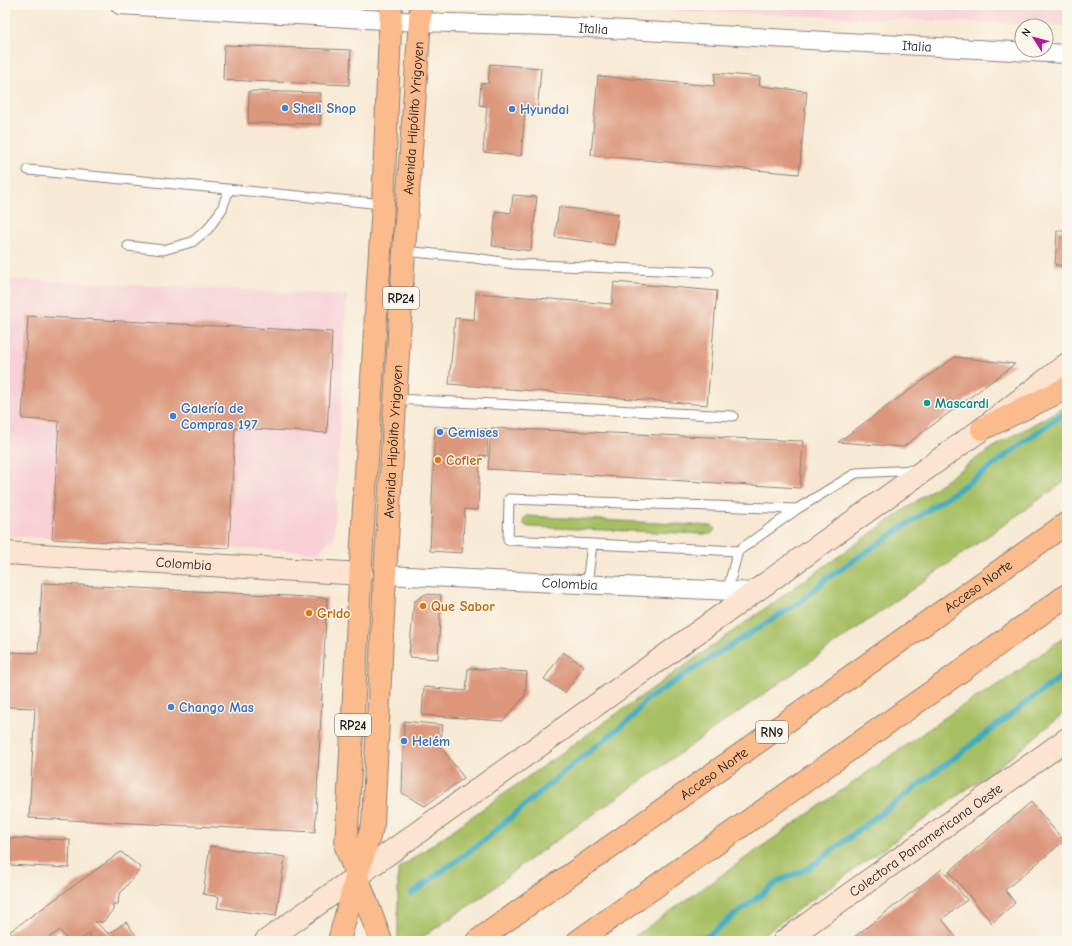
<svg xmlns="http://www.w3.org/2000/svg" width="1072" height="946" viewBox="0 0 1072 946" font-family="'Comic Neue',sans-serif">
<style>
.built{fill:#f7cfd5}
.green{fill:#a7bf64;stroke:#626e40}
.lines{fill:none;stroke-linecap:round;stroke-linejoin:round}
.stream{stroke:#40abbf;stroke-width:6}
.building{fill:#db967c}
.lane-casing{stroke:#8a8278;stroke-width:11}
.street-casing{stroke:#8a8278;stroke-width:20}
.secondary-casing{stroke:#8a8278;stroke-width:24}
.primary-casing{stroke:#8a8278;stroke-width:24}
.highway-casing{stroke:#8a8278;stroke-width:24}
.lane{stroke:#fff;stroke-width:9}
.street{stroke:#fff;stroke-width:18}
.secondary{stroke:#fde4d1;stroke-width:22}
.primary{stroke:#fbbb8c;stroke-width:22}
.highway{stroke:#fbbb8c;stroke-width:22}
.shop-dot{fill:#3f7fe0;stroke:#fbf7ec;stroke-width:1.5}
.culture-dot{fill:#0f9aa8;stroke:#fbf7ec;stroke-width:1.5}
.food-dot{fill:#e8710a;stroke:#fbf7ec;stroke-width:1.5}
.labels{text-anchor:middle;stroke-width:3;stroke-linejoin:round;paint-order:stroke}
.shield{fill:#fbf7ec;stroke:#5f5e5a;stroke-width:1}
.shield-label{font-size:13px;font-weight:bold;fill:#1c1c1c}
.street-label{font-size:14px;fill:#1c1c1c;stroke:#fbf7ec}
.shop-label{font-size:14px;font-weight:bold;fill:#366cbe;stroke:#fbf7ec;text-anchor:start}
.culture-label{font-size:14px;font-weight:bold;fill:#0d838f;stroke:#fbf7ec;text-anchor:start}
.food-label{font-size:14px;font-weight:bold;fill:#c56008;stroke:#fbf7ec;text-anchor:start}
</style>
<rect width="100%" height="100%" fill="#fbf7ec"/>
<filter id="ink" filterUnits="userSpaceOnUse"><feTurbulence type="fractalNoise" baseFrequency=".025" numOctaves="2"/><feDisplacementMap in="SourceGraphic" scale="8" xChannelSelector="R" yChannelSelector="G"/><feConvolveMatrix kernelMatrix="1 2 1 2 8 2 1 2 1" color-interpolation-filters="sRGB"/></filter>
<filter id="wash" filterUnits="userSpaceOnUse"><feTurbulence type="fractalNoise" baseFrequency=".012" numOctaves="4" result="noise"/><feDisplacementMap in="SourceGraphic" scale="16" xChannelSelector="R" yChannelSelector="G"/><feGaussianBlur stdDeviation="0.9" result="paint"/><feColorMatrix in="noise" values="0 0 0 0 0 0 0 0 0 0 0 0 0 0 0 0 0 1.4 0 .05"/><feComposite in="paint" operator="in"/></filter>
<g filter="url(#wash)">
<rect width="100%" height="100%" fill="#f7e9d4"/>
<path class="built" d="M530,5H1067V26Z
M5,279L347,295L334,537L318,552L5,536Z"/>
<path class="green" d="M1067,405V480L516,869L489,892L417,941H398V869L987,451Z
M527,516L712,526L715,530L711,534H703L530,527L526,526L523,523L524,519Z
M1067,635V710L1009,759L754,941H628L960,707L1006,680Z"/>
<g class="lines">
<path class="stream" d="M411,894L482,842L567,769L632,718L641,706L648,699L698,666L800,602L825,580L984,472L1062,414
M701,941L779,881L809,868L1067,672"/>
</g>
<g id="blocks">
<path class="building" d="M224,45L351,50L349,85L223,80Z
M490,64L541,68L537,113L525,112L521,156L483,152L487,106L479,105L481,83L488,84Z
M715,73L760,77L759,86L807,91L799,174L591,155L598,76L714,86Z
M249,91L321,93L320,124L248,123Z
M513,195L537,197L531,251L492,246L496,211L511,213Z
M559,207L618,214L614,245L555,237Z
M1057,231H1067V266L1055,265Z
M614,282L717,291L707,405L449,384L455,318L474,320L476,293L612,304Z
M28,316L332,332L327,433L235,428L229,548L52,539L59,421L22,419Z
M955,357L1015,364L903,447L838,442Z
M435,427L488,429L487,456L480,455L478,510L465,509L462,553L430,551Z
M491,428L803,441L800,488L488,469Z
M42,583L327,598L315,832L29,818L35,708L5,707V677H10L11,652L38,653Z
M425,594L441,595L438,659L409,657L414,602Z
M563,652L584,666L565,693L544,679Z
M468,668L527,672L525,696L503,721L422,715L424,687L466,691Z
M404,721L443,725L440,746L464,778L425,806L402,793Z
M1031,802L1064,841L1005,890L1015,903L992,923L949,872Z
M10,838L70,840L69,868L9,865Z
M210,846L285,857L276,916L217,908L219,897L203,894Z
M121,852L141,868L119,895L118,904H113V910L103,922H95L109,934L126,922L140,941H90V933L79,941H68L60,930L44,941H5V935Z
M942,869L967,900L942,919L959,941H849Z"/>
</g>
</g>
<g filter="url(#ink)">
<use href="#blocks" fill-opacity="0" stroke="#8a8278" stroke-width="1"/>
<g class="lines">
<defs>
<path id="lane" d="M28,170L383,204
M128,246L163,250L192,242L208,229L222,209L229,189
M404,251L475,258L514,264L709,272
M395,399L733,416
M797,509L509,499L508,540L738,551L797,509L856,473L915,470
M587,585L592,544
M727,592L738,551"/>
<g id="street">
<path id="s1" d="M120,5L419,22L552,26L1067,54"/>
<path id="s2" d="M385,575L754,592"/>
</g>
<g id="secondary">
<path id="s3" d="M5,553L362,574"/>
<path d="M266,941L982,429L1067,364"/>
<path id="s4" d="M784,941L1067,739"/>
</g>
<g id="primary">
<path id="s5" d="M339,941L357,875L373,824L385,575L404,251L421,5"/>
<path d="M381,941L346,847L364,506L383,204L391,5"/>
</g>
<g id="highway">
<path d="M982,429L1067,388"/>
<path id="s6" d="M477,941L1067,523"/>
<path d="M578,941L950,679L1067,595"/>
</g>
</defs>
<use href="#lane" class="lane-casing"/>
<use href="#street" class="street-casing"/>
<use href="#secondary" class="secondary-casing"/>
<use href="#primary" class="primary-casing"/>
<use href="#highway" class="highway-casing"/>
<use href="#lane" class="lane"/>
<use href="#street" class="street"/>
<use href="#secondary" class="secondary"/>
<use href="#primary" class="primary"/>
<use href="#highway" class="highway"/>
</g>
</g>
<g class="shop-dot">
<circle cx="285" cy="108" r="4"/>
<circle cx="512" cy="109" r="4"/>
<circle cx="173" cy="416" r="4"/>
<circle cx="440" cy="432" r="4"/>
<circle cx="171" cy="707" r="4"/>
<circle cx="404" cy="741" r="4"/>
</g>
<circle class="culture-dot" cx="927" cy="403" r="4"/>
<g class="food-dot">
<circle cx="438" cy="460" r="4"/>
<circle cx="423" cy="606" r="4"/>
<circle cx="309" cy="613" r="4"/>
</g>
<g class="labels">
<g class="shield">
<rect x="383" y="287" width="36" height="22" rx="3"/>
<rect x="335" y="714" width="36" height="22" rx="3"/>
<rect x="756" y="721" width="32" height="22" rx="3"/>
</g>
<g class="shield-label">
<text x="401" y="303">RP24</text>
<text x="353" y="730">RP24</text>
<text x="772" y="737">RN9</text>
</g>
<g class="street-label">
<text dy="5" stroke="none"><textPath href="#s1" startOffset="474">Italia</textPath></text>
<text dy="5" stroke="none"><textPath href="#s1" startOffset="798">Italia</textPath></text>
<text dy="5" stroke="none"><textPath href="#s5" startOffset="829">Avenida Hipólito Yrigoyen</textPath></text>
<text dy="5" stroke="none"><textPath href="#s5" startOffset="505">Avenida Hipólito Yrigoyen</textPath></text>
<text dy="5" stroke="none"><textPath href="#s3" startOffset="179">Colombia</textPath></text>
<text dy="5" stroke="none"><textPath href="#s2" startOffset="185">Colombia</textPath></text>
<text dy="5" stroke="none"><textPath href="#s6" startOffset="614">Acceso Norte</textPath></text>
<text dy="5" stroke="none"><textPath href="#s6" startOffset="290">Acceso Norte</textPath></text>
<text dy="5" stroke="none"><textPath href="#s4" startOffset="174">Colectora Panamericana Oeste</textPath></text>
</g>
<g class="shop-label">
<text x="293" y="113">Shell Shop</text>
<text x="520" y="114">Hyundai</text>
<text x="181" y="413">Galería de<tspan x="181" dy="16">Compras 197</tspan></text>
<text x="448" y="437">Gemises</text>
<text x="179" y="712">Chango Mas</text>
<text x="412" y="746">Helém</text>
</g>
<g class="culture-label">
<text x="935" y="408">Mascardi</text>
</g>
<g class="food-label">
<text x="446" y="465">Cofler</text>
<text x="431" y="611">Que Sabor</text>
<text x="317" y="618">Grido</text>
</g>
</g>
<rect width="1072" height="946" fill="none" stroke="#fbf7ec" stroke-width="20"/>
<g transform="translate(1034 38) rotate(306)"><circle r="19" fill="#fbf7ec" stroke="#a29f99"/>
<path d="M0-3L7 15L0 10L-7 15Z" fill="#b5179e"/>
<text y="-6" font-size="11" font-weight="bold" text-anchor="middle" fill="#1c1c1c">N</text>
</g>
</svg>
